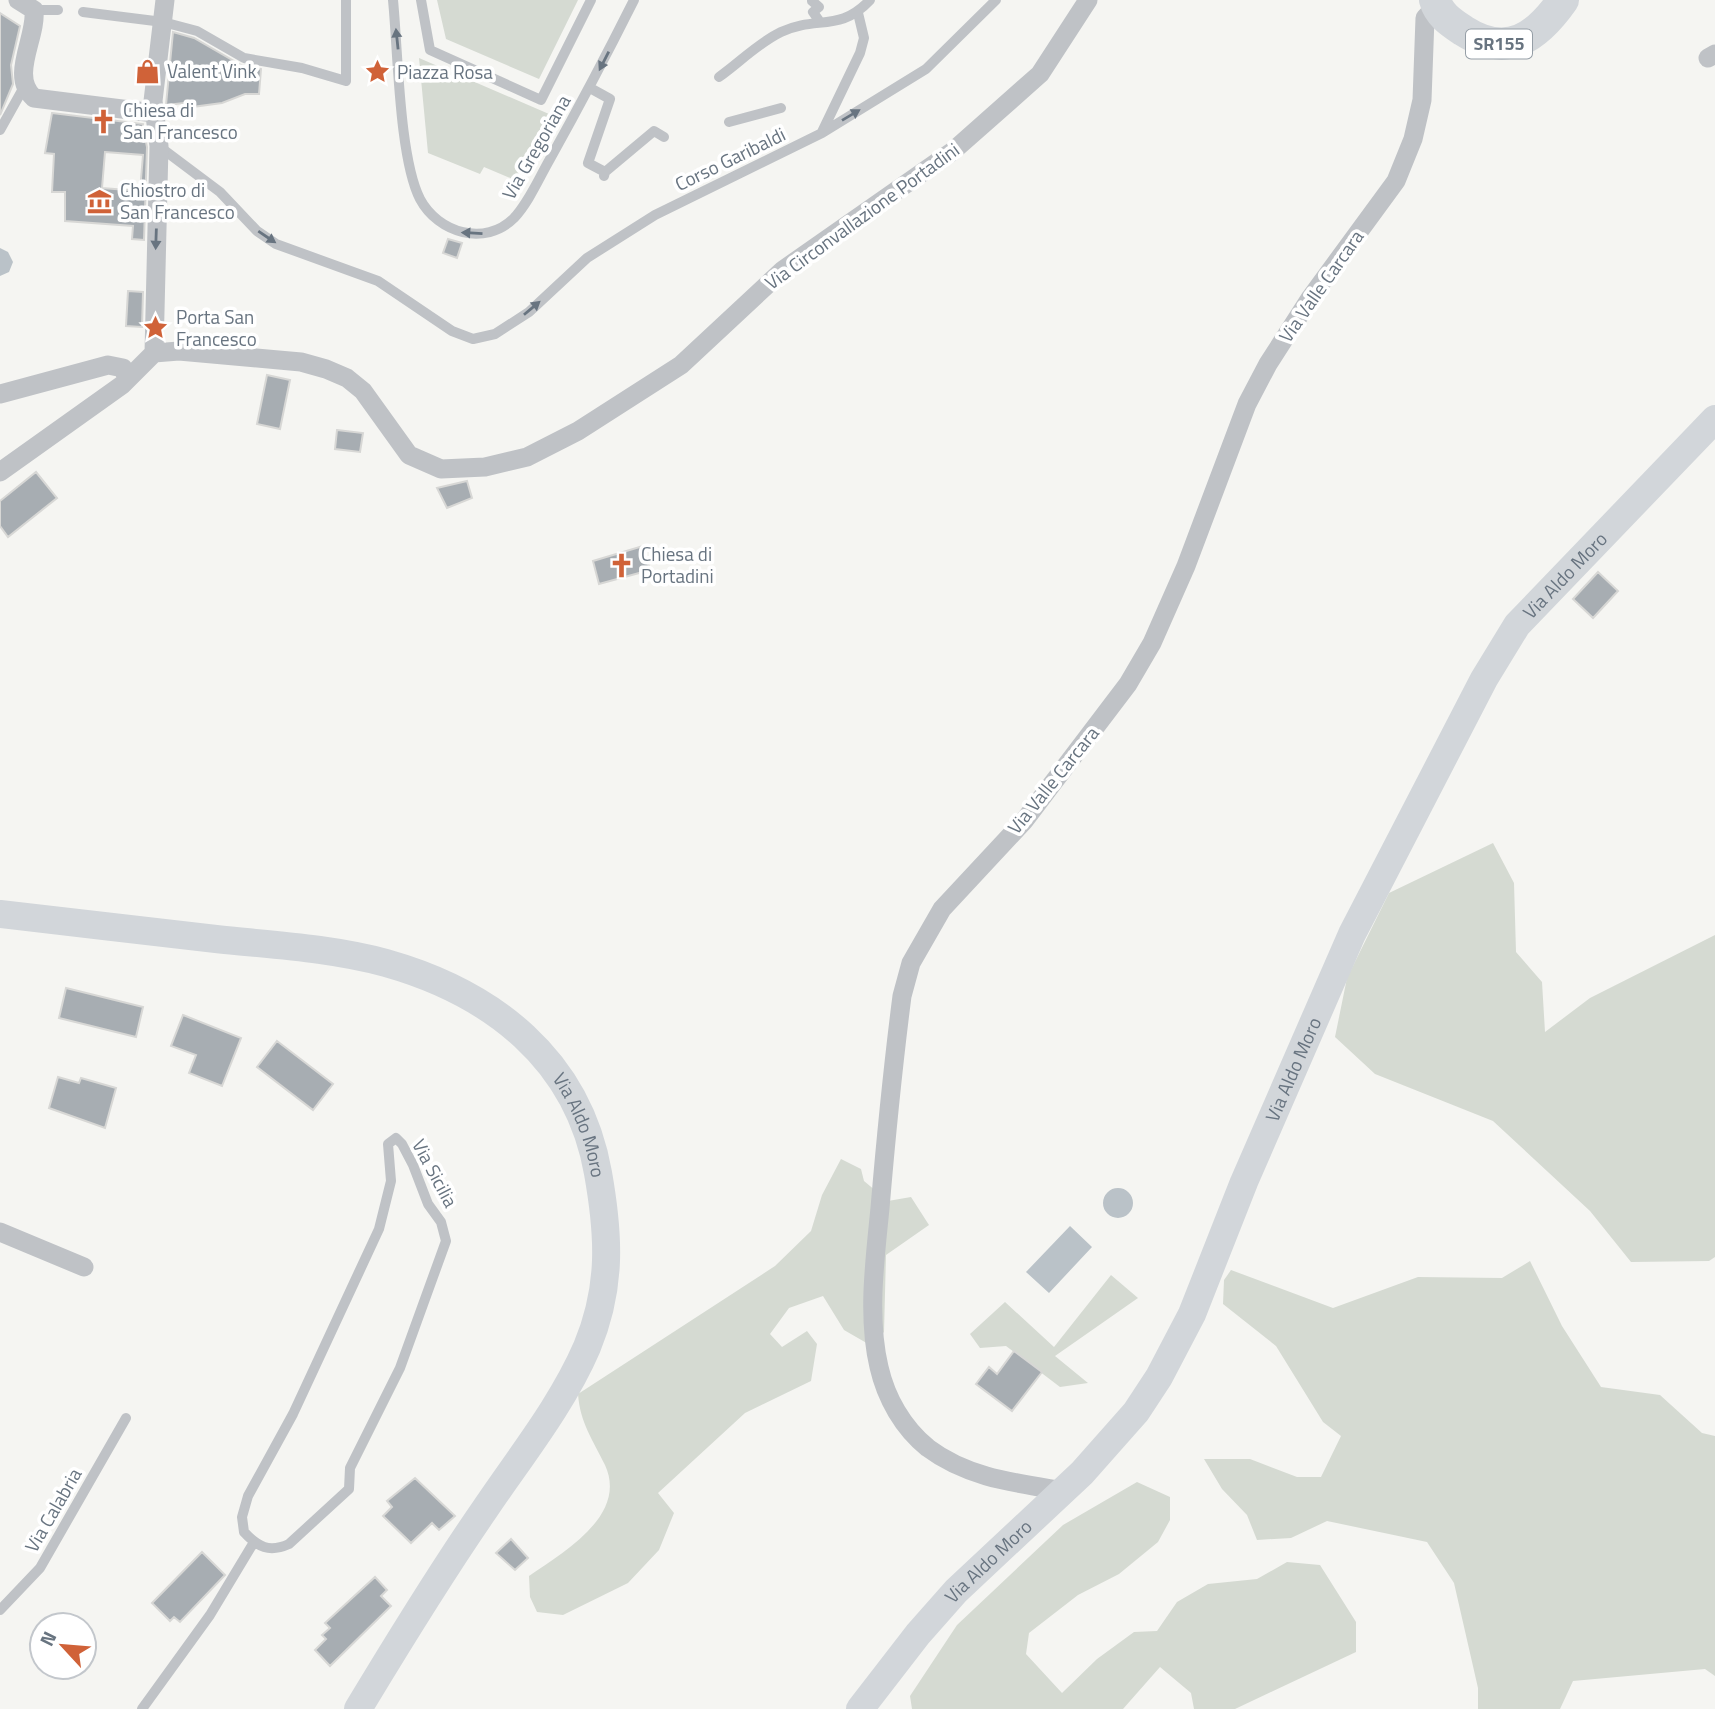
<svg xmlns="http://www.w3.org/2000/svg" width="1715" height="1709" viewBox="0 0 1715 1709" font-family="'Titillium Web',sans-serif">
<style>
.green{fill:#d5dad2}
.water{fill:#bac2c8}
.building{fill:#a7adb2;stroke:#d7d7d5;stroke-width:2;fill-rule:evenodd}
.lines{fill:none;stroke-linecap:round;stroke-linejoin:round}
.service{stroke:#bfc2c6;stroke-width:10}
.minor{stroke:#bfc2c6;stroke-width:19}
.secondary{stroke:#d2d6da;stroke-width:28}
.primary{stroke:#d2d6da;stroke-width:32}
.oneway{fill:#687480}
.labels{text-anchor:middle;stroke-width:7;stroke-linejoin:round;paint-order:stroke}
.shield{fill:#fff;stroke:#959ea6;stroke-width:2}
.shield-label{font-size:18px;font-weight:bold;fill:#687480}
.poi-label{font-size:19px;fill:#687480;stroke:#fff;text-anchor:start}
.street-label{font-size:19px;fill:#687480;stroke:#fff}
</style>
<rect width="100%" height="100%" fill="#f5f5f2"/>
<path class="green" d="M437,0H578L539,79L446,39Z
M419,58L549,114L515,180L484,167L480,174L428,153Z
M1493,843L1514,883L1516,952L1542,982L1545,1032L1590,998L1715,935V1257L1709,1261L1631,1262L1590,1211L1493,1121L1375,1074L1335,1037L1347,978L1389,893Z
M841,1159L861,1169L864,1181L888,1201L911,1197L929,1225L886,1255L884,1332L870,1345L844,1330L823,1296L789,1308L770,1334L782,1347L807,1331L817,1344L811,1381L745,1413L658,1493L674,1513L659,1550L628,1583L563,1615L537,1612L530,1597L529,1576C564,1552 628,1515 605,1465C593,1440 580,1423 578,1394L775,1266L811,1231L822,1195Z
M1530,1261L1562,1326L1601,1387L1660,1395L1702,1433L1715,1436V1676L1705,1669L1573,1681L1560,1709H1478V1688L1454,1583L1427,1542L1327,1521L1291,1538L1257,1540L1247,1515L1222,1489L1204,1459H1250L1297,1477H1321L1341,1436L1323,1422L1276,1346L1223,1304L1224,1280L1231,1270L1333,1308L1418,1277L1502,1278Z
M1111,1275L1138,1298L1055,1356L1088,1383L1060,1387L1006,1346L980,1348L970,1334L1005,1302L1054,1347Z
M1137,1482L1170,1497V1520L1158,1542L1119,1574L1078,1595L1029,1633L1026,1654L1062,1693L1097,1659L1134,1632L1157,1631L1177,1602L1208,1584L1257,1579L1287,1562L1320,1565L1356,1622V1652L1235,1709H1194L1191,1693L1160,1667L1123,1709H912L910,1696L957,1625L1063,1525Z"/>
<path class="water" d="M0,248L8,252L13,262L9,272L0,276Z
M1103 1203a15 15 0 1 1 30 0a15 15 0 1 1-30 0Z
M1070,1226L1092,1247L1049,1293L1026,1272Z"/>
<path class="building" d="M0,13L20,26L11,65L13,84L0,115Z
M173,32L194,38L241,65L261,69L259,94H245L222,103L192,107V102L166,105Z
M52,113L143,124L141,141L146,142L147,147L144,240L132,239L133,226L65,221V192H52L54,154L45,153ZM105,152L143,155L140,191L102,188Z
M448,239L462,243L457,258L443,253Z
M128,291L143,292L142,327L126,326Z
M267,375L290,380L280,429L257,424Z
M337,430L363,433L360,452L335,449Z
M36,472L57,498L8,537L0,526V501Z
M467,481L472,498L447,508L437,488Z
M643,546L650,570L599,584L593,561Z
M1598,572L1618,591L1593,618L1573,599Z
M66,988L143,1007L136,1037L59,1018Z
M183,1015L241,1038L222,1086L189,1073L196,1055L171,1046Z
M277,1041L333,1084L313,1110L257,1067Z
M58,1077L79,1083L81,1078L116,1088L105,1128L49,1108Z
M1014,1351L1042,1372L1012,1411L976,1384L989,1367L997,1374Z
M415,1478L455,1516L439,1530L432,1523L411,1543L383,1516L392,1507L387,1501Z
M511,1539L528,1558L515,1570L496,1553Z
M202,1552L225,1575L180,1622L174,1617L170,1621L152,1603Z
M375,1577L387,1590L381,1596L391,1606L330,1666L315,1650L326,1639L322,1635L330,1628L325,1623Z"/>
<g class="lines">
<path class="service" d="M393,0C398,50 399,158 420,199C438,233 485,247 514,218C529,202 539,178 550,159C579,107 607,54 634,0
M421,0L430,50L541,100L591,0
M812,1L819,7L813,12L820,22
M34,10H58
M83,12L163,22L197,31L244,58L302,68L346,81V0
M719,77C739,63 758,43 781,32C817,15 839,33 870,0
M590,88L610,99L588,163L605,172L604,176
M729,122L781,108
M0,130L24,87
M822,132L860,53L864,38L858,13
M160,147L220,192L257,231L276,244L378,281L452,331L473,339L495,334L529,312L587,258L655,215L822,133L926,69L996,0
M605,172L654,131L664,137
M396,1138L402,1144L413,1165L428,1204L441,1222L446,1241L400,1368L350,1468L349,1489L289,1544C269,1553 258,1547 244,1532L242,1517L248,1496L293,1414L379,1229L391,1181L388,1144Z
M0,1610L40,1568L126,1418
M142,1709L210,1615L254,1542"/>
<path class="minor" d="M18,0L34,10C37,38 9,76 34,98L154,113
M1708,58L1715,54
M154,353L159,146L153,101L165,0
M0,394L108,365L123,368L127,379
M0,472L122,385L154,353L179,351L301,362L326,369L347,378L363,391L409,455L441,469L485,467L527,457L578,431L681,365L783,270L953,151L1040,74L1088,0
M0,1232L84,1267
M1064,1491C1016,1483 968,1478 928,1448C903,1428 886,1398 879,1367C867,1316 875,1260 880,1208C886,1137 893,1066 902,996L911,963L942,909L1024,821L1128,684L1152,643L1186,566L1247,404L1268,364L1311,297L1396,181L1413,139L1422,100L1425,18L1437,5"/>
<g class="secondary">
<path id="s1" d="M0,914C72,922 144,931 216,939C272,945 331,948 386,963C492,993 578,1059 598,1173C609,1235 612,1287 587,1347C562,1405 520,1457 485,1509C440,1574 399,1641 358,1709"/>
<path id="s2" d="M860,1709L918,1634L956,1591L1082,1473L1136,1412L1159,1377L1192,1314L1244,1182L1352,934L1484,679L1517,625L1715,419"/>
</g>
<path class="primary" d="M1435,0C1439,15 1452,23 1464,31C1508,59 1537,37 1563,0"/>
</g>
<defs><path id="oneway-solid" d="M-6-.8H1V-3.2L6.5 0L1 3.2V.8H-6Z" transform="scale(1.75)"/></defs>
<g class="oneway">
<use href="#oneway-solid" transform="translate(397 39) rotate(-96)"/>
<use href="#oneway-solid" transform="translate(604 61) rotate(117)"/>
<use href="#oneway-solid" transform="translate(851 115) rotate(-31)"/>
<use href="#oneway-solid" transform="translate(472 233) rotate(-177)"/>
<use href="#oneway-solid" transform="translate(267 237) rotate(34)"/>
<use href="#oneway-solid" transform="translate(156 239) rotate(92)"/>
<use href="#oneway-solid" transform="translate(532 308) rotate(-40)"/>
</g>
<defs>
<symbol id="shop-bare" viewBox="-9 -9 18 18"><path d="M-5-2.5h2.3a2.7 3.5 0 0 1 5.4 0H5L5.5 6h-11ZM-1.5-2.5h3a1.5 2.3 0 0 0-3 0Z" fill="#d06238" stroke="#fff" stroke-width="2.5" paint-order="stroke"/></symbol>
<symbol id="sight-bare" viewBox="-9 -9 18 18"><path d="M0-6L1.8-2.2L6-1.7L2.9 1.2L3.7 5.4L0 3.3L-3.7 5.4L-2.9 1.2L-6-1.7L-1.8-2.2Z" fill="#d06238" stroke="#fff" stroke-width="2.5" paint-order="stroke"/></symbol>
<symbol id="church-bare" viewBox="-9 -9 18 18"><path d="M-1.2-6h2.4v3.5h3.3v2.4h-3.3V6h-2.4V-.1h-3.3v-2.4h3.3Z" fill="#d06238" stroke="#fff" stroke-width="2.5" paint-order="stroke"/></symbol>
<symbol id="museum-bare" viewBox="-9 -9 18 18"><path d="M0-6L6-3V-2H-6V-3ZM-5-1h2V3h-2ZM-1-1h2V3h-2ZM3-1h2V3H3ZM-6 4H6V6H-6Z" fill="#d06238" stroke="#fff" stroke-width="2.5" paint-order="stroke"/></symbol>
</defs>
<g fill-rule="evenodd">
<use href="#shop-bare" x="130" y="54" width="35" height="35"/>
<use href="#sight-bare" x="360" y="54" width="35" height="35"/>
<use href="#church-bare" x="86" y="104" width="35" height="35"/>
<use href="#museum-bare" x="82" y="184" width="35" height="35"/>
<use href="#sight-bare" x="138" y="310" width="35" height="35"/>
<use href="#church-bare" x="604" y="548" width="35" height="35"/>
</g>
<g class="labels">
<rect class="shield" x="1466" y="29.5" width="66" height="29" rx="5"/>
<g class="shield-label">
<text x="1499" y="50">SR155</text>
</g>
<g class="poi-label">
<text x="167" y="78">Valent Vink</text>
<text x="397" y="79">Piazza Rosa</text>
<text x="123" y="117">Chiesa di<tspan x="123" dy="22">San Francesco</tspan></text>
<text x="120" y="197">Chiostro di<tspan x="120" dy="22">San Francesco</tspan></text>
<text x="176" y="324">Porta San<tspan x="176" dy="22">Francesco</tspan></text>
<text x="641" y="561">Chiesa di<tspan x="641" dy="22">Portadini</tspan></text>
</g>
<g class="street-label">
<text transform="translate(536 147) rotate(-60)" y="7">Via Gregoriana</text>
<text transform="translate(730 159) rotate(-26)" y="7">Corso Garibaldi</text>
<text transform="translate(862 216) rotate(-36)" y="7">Via Circonvallazione Portadini</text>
<text transform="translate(1321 286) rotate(-55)" y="7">Via Valle Carcara</text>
<text dy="7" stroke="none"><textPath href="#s2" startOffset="1351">Via Aldo Moro</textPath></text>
<text transform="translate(1053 780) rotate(-51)" y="7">Via Valle Carcara</text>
<text dy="7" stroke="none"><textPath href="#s2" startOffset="784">Via Aldo Moro</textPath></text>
<text dy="7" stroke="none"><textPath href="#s1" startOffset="654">Via Aldo Moro</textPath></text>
<text transform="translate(435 1173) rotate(62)" y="7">Via Sicilia</text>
<text transform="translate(53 1510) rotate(-60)" y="7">Via Calabria</text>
<text dy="7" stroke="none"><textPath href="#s2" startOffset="196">Via Aldo Moro</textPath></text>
</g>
</g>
<g transform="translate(63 1646) rotate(296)"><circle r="33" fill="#ffffff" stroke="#c3c7cc" stroke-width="2"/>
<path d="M0-5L12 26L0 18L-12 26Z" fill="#d06238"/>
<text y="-10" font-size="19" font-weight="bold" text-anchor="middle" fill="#687480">N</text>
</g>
</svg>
